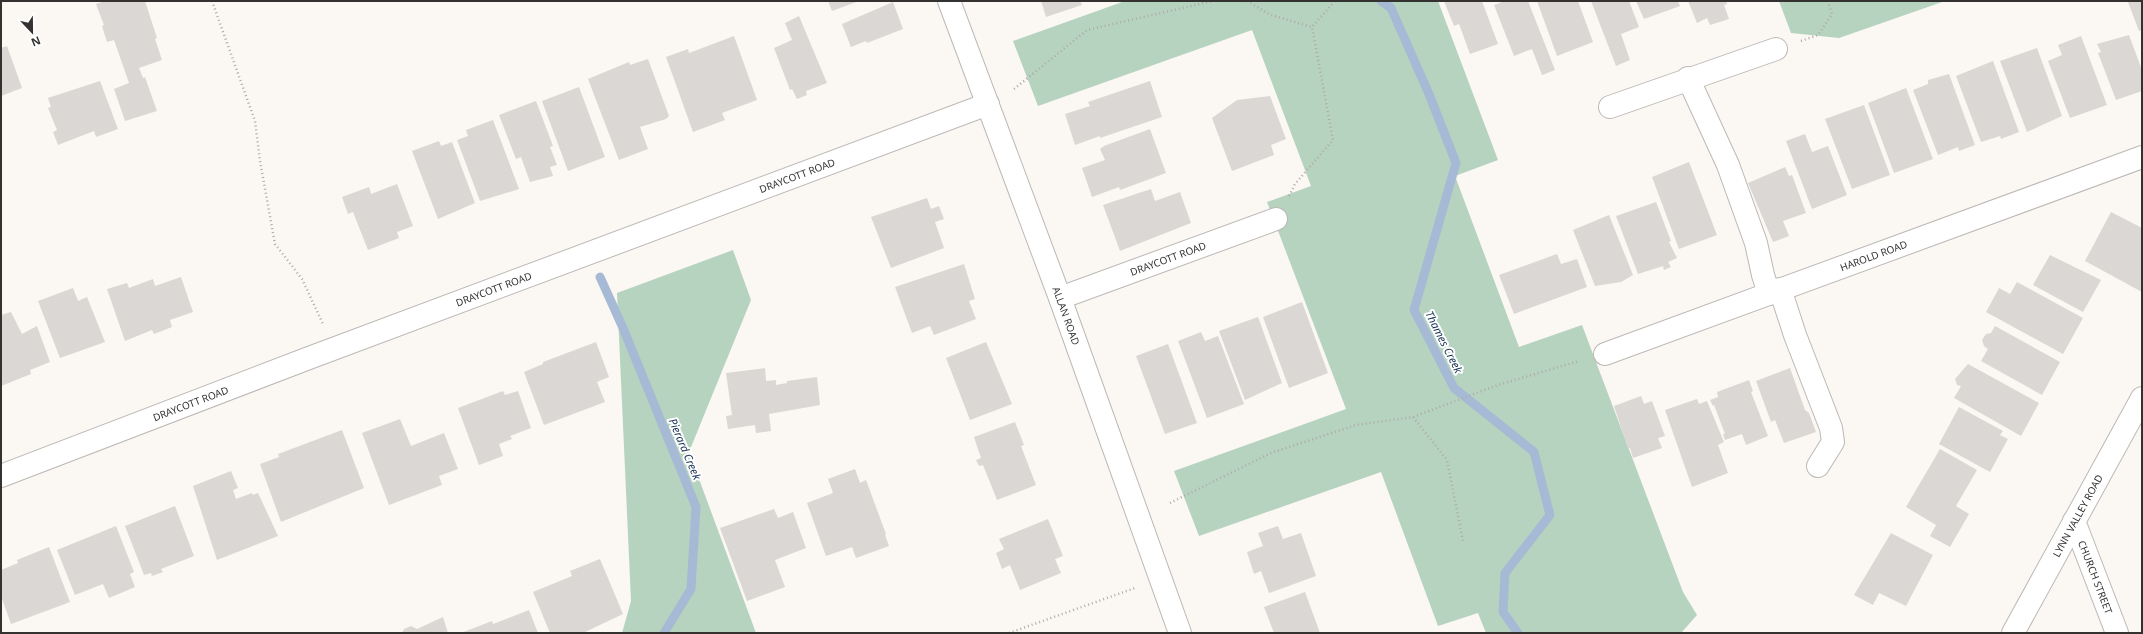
<svg xmlns="http://www.w3.org/2000/svg" width="2143" height="634" viewBox="0 0 2143 634" font-family="'Noto Sans',sans-serif">
<style>
.green{fill:#b6d3bf}
.lines{fill:none;stroke-linecap:round;stroke-linejoin:round}
.stream{stroke:#a7bad5;stroke-width:9}
.building{fill:#dbd7d4}
.minor-casing{stroke:#bcb8b5;stroke-width:24}
.path{stroke:#adaaa7;stroke-width:2.5;stroke-dasharray:1 3;stroke-linecap:butt}
.minor{stroke:#fff;stroke-width:22}
.labels{text-anchor:middle;stroke-width:4;stroke-linejoin:round;paint-order:stroke}
.street-label{font-size:10px;fill:#333231;stroke:#fff}
.water-label{font-size:11px;font-style:italic;fill:#153054;stroke:#fff}
</style>
<rect width="100%" height="100%" fill="#fbf7f3"/>
<path class="green" d="M1125,1H1438L1498,160L1455,176L1519,347L1582,325L1683,592L1697,615L1681,633H1486L1478,613L1438,626L1381,472L1199,536L1174,471L1346,409L1267,202L1311,186L1252,30L1038,106L1013,41Z
M1779,1H1945L1839,38L1791,33Z
M733,250L751,300L689,452L756,633H622L631,601L617,293Z"/>
<g class="lines">
<path class="stream" d="M1381,1L1391,8L1429,94L1456,163L1414,310L1454,388L1534,452L1550,515L1505,573L1503,612L1518,633
M600,277L623,328L696,507L691,589L664,633"/>
</g>
<path class="building" d="M105,1H145L157,38L155,39L162,60L139,68L143,78L145,77L157,111L125,121L114,89L129,83L114,40L107,42L102,26L104,25L96,4Z
M828,1H859L832,11Z
M1041,1H1080L1082,5L1046,17Z
M1444,1H1482L1498,44L1470,54L1459,24L1454,26Z
M1505,1H1528L1555,70L1542,75L1532,49L1514,56L1494,5Z
M1537,1H1578L1593,42L1557,56Z
M1591,1H1629L1639,27L1621,34L1630,60L1616,66Z
M1636,1H1678L1680,6L1644,19Z
M1688,1H1726L1727,4L1724,5L1729,19L1710,25L1707,18L1697,23Z
M2131,1H2142V30L2139,31L2128,2Z
M893,2L903,29L867,43L866,41L851,47L842,24Z
M799,16L827,83L806,91L807,95L797,99L792,89L790,90L774,48L792,40L785,23Z
M2129,35L2142,70V91L2116,100L2098,53L2101,52L2097,44Z
M734,36L757,100L722,113L725,120L693,132L666,57L688,49L689,53Z
M2081,36L2107,105L2070,118L2048,61L2062,55L2058,45Z
M7,46L22,88L1,96V48Z
M2037,48L2062,116L2027,132L2000,61Z
M648,59L669,116L666,119L640,127L648,149L619,160L588,79L629,62L630,65Z
M1993,61L2019,132L2001,139L2000,136L1981,142L1956,76Z
M1949,74L1975,145L1959,151L1958,147L1938,155L1913,90L1928,84V80Z
M100,81L118,129L96,137L94,131L58,145L53,132L57,130L48,108L51,107L48,98Z
M1150,81L1162,117L1100,138V136L1075,145L1065,114L1090,106L1088,102Z
M579,87L605,157L568,171L542,101Z
M1906,88L1933,159L1894,173L1868,103Z
M1270,96L1286,139L1271,145L1274,155L1232,171L1212,118L1237,100Z
M536,101L553,146L550,147L557,165L550,167L553,176L530,182L521,157L516,159L499,115Z
M1864,105L1890,175L1852,189L1825,119Z
M493,120L519,189L480,201L457,140L468,136L466,130Z
M1150,129L1166,173L1120,190L1119,187L1092,197L1082,168L1105,160L1100,149L1104,146Z
M1805,134L1812,152L1828,146L1847,195L1812,209L1786,141Z
M439,141L441,146L452,142L475,203L438,219L412,151Z
M1689,162L1717,235L1679,249L1652,177Z
M1785,167L1789,176L1792,175L1806,213L1783,221L1789,236L1773,242L1748,183Z
M397,184L413,226L397,232L399,238L368,250L353,212L348,214L342,197L369,187L371,194Z
M1151,189L1155,201L1180,192L1191,223L1120,251L1103,205Z
M927,198L931,209L939,206L944,219L935,222L944,248L891,268L871,217Z
M1656,202L1671,241L1669,242L1677,258L1668,262L1671,267L1664,270L1663,266L1638,274L1616,216Z
M2111,212L2142,228V292L2085,261Z
M1609,215L1633,275L1621,282L1595,286L1573,230Z
M1557,254L1561,264L1577,259L1587,287L1514,314L1499,275Z
M2050,255L2101,280L2083,312L2033,285Z
M964,264L975,299L969,301L976,319L934,335L930,326L912,333L895,287Z
M181,277L193,312L170,320L172,327L154,334L152,330L125,341L107,289L127,283L129,288L153,279L155,286Z
M2017,282L2083,318L2063,354L1986,312L1999,288L2010,294Z
M73,288L78,301L87,297L105,342L60,358L38,301Z
M1302,302L1328,373L1289,388L1263,317Z
M11,312L22,334L37,326L50,362L30,370L31,374L1,386V315Z
M1258,317L1282,383L1245,400L1219,331Z
M1995,326L2060,362L2042,395L1981,361L1988,349L1984,346L1982,340L1986,334L1991,333Z
M1201,332L1205,341L1218,336L1244,404L1207,418L1178,341Z
M596,342L609,377L597,382L605,402L544,425L524,372L543,364V362Z
M986,342L1012,404L970,420L946,358Z
M1168,344L1197,423L1165,434L1136,356Z
M1968,364L2039,403L2021,436L1954,398L1961,386L1957,385L1955,379Z
M765,368L766,381L776,380V385L787,383V381L817,377L820,405L769,414L771,431L756,433L755,425L728,429L726,416L732,415L726,373Z
M1790,368L1805,410L1809,413L1816,432L1784,443L1775,420L1771,422L1756,381Z
M1749,380L1753,391L1751,392L1768,436L1746,445L1742,434L1725,440L1723,434H1725L1714,405L1713,406L1710,400L1718,397L1717,392Z
M503,391L505,395L518,391L531,428L510,436L512,439L499,444L503,456L479,465L458,408Z
M1641,396L1644,404L1652,401L1665,436L1658,438L1662,448L1633,458L1630,448L1628,449L1614,406Z
M1697,399L1699,404L1707,401L1724,442L1718,445L1728,473L1692,487L1665,410Z
M1959,407L2003,431L2000,435L2008,439L1990,472L1939,444Z
M400,419L411,446L444,433L458,469L439,476L442,485L389,505L362,433Z
M1015,422L1024,445L1021,446L1036,485L997,500L983,465L979,466L976,460L981,458L974,437Z
M342,430L364,488L281,522L260,464L279,457L278,454Z
M1940,449L1977,470L1956,506L1969,514L1950,547L1930,536L1936,525L1906,507Z
M855,469L860,483L866,480L886,534L885,535L889,546L856,558L852,547L826,556L807,503L833,493L828,479Z
M231,471L238,488L233,490L236,499L252,493L253,495L258,493L278,536L217,560L193,486Z
M175,506L194,556L161,569L163,572L152,576L151,573L144,575L125,526Z
M774,509L778,518L793,512L806,548L775,560L785,587L747,601L720,528Z
M1048,519L1063,556L1055,559L1061,573L1020,590L1010,565L1002,569L996,553L1004,549L999,539Z
M116,526L134,572L130,574L135,587L109,598L103,584L75,595L57,550Z
M1278,526L1283,539L1301,533L1316,576L1269,593L1261,571L1254,574L1247,552L1263,546L1258,533Z
M1891,533L1933,555L1906,606L1879,593L1873,605L1854,595Z
M49,547L70,602L11,624L1,596V570L18,563L17,560Z
M600,559L623,614L583,633H550L533,592L572,576L570,571Z
M1305,592L1320,633H1274L1264,607Z
M529,610L538,633H461L492,621L493,624Z
M443,617L448,633H402L404,629L411,626L417,629Z"/>
<g class="lines">
<defs>
<g id="minor">
<path id="s1" d="M949,1L1060,298L1180,633"/>
<path d="M1688,78L1728,165L1756,243L1763,275L1769,294"/>
<path d="M1610,107L1776,49"/>
<path d="M1780,289L1795,335L1831,428L1833,442L1818,466"/>
<path id="s2" d="M1060,298L1276,219"/>
<path id="s3" d="M1605,354L2142,157"/>
<path id="s4" d="M1,476L309,358L988,104"/>
<path id="s5" d="M2074,521L2117,633"/>
<path id="s6" d="M2013,633L2142,398"/>
</g>
</defs>
<use href="#minor" class="minor-casing"/>
<path class="path" d="M212,1L255,121L260,161L275,244L302,279L323,324
M1247,1L1271,15L1312,27L1335,1
M1801,41L1818,35L1832,14L1828,1
M1014,89L1087,30L1213,1
M1289,196L1295,184L1333,140L1312,27
M1413,417L1447,460L1463,541
M1170,503L1271,453L1356,425L1413,417L1498,385L1579,361
M1009,633L1135,588"/>
<use href="#minor" class="minor"/>
</g>
<g class="labels">
<g class="street-label">
<text dy="4" stroke="none"><textPath href="#s4" startOffset="851">DRAYCOTT ROAD</textPath></text>
<text dy="4" stroke="none"><textPath href="#s3" startOffset="286">HAROLD ROAD</textPath></text>
<text dy="4" stroke="none"><textPath href="#s2" startOffset="115">DRAYCOTT ROAD</textPath></text>
<text dy="4" stroke="none"><textPath href="#s4" startOffset="527">DRAYCOTT ROAD</textPath></text>
<text dy="4" stroke="none"><textPath href="#s1" startOffset="336">ALLAN ROAD</textPath></text>
<text dy="4" stroke="none"><textPath href="#s4" startOffset="203">DRAYCOTT ROAD</textPath></text>
<text dy="4" stroke="none"><textPath href="#s6" startOffset="134">LYNN VALLEY ROAD</textPath></text>
<text dy="4" stroke="none"><textPath href="#s5" startOffset="60">CHURCH STREET</textPath></text>
</g>
<g class="water-label">
<text transform="translate(1444 342) rotate(63)" y="4">Thames Creek</text>
<text transform="translate(685 449) rotate(67)" y="4">Pierard Creek</text>
</g>
</g>
<rect width="2143" height="634" fill="none" stroke="#333231" stroke-width="4"/>
<g transform="translate(32 32) rotate(158)" stroke="#ffffff" stroke-width="3" paint-order="stroke">
<path d="M0-3L7 15L0 10L-7 15Z" fill="#333231"/>
<text y="-6" font-size="11" font-weight="bold" text-anchor="middle" fill="#333231">N</text>
</g>
</svg>
